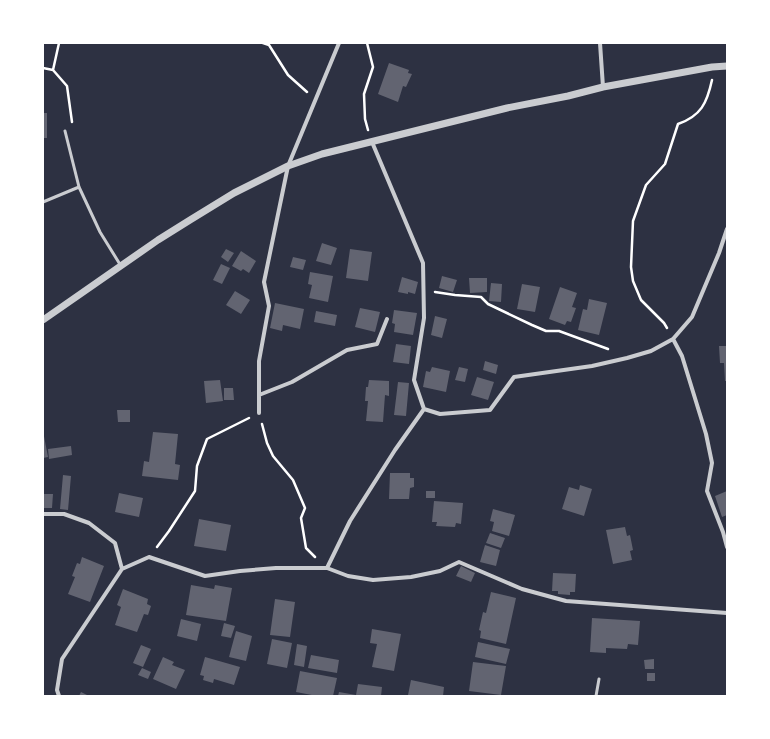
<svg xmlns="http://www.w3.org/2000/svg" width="770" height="739" viewBox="0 0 770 739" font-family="'Roboto Condensed',sans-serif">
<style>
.building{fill:#626471}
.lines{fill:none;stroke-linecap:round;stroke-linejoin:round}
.path{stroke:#fff;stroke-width:2.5}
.service{stroke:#caccd0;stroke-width:3}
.minor{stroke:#caccd0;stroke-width:4}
.tertiary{stroke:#caccd0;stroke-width:7}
</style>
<rect width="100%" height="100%" fill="#2d3142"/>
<path class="building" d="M389,63L409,70L408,73L412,74L406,87L403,86L398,102L378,94Z
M43,113H47V138H43Z
M322,243L337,248L331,265L316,261Z
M226,249L234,253L228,262L221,257Z
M350,249L372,252L368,281L346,278Z
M241,251L256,261L249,273L243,269L241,271L232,266Z
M293,257L306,260L303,270L290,267Z
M221,264L230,268L222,284L213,280Z
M310,272L333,276L328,302L309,298L312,285L308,284Z
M442,276L457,280L453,292L439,288Z
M402,277L418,282L415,294L408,292V294L398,292Z
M469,278H487V292L470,293Z
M491,283L502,284L501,302L489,301Z
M522,284L540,287L535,312L517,309Z
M560,287L577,293L572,307L576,308L571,322L567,321L565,325L549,319Z
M235,291L250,300L241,314L226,305Z
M589,299L607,303L599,335L578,330L583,309L587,310Z
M275,303L304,309L300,329L283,325L282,331L270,328Z
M360,308L380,312L375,332L355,327Z
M394,310L417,313L413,335L394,332L395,324L392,323Z
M316,311L337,315L335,326L314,322Z
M435,316L447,319L442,338L431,335Z
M396,344L411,346L409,364L393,362Z
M719,346H727V381H725L724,363H720Z
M485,361L498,365L496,374L483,370Z
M432,367L450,371L446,392L423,387L426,371L430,372Z
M459,367L468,369L465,382L455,380Z
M477,377L494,382L488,400L471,395Z
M220,380L223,401L206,403L204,381Z
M369,380L389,381V396L385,395L383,422L366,421L368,401H365L366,387H368Z
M398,382L409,383L406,416L394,415Z
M224,388H233L234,400H224Z
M117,410H130V422H118Z
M43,431L48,457L43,458Z
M153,432L178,434L175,464L180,465L178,480L142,476L144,461L149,462Z
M71,446L72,455L49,459L48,449Z
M390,473H410V478H414V487L410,488L409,499H389Z
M63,475L71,476L68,510L60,509Z
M580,485L592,489L584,516L562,509L569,487L579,490Z
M426,491H435V498H426Z
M727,491V515L722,517L715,496Z
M119,493L143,498L139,517L115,512Z
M43,494H53L52,508H43Z
M434,501L463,503L461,524L456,523L455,527L436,526L437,522H432Z
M493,509L515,515L509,536L492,531L494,522L490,521Z
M199,519L231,525L226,551L194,546Z
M625,527L627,536L630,535L633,550L630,551L632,560L613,564L606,530Z
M490,533L505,538L501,548L486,543Z
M485,545L500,550L496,566L480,562Z
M82,557L104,566L90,602L68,594L75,577L72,576L77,563L80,564Z
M461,566L475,573L471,582L456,576Z
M553,573L576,574L575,592H570V595L558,594V591H552Z
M191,585L214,589L215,585L232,588L226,621L186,615Z
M123,589L148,599L147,604L151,606L148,615L144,614L137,632L115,625L121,607L117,605Z
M491,592L516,598L506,644L480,638L481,631L479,630L483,612L486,613Z
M275,599L295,602L290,637L270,635Z
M592,618L640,621L638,645L628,644L627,649L606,648V653L590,652Z
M181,619L201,624L197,641L177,636Z
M224,623L235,626L231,638L221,636Z
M372,629L401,634L394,671L372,667L377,644L370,643Z
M236,631L252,636L246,661L229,657Z
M272,639L292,643L287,668L267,664Z
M478,642L510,649L506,664L475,657Z
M297,644L307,646L304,667L294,665Z
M141,645L151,649L143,667L133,663Z
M311,655L339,660L337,673L308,668Z
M163,657L174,662L172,665L185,670L176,689L153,679Z
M205,657L240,667L234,685L214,679L213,683L203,680L204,676L200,675Z
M654,659V669H645L644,660Z
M473,662L506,666L501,695L469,691Z
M142,668L151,672L148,679L138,675Z
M300,671L337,678L333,696H317L296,692Z
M647,673H655V681H647Z
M411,680L444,687L443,696H415L408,695Z
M358,684L382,687L381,696L356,695Z
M81,692L89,696H79Z
M339,692L356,695V696H338Z"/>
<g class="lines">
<path class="path" d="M59,43L53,70L67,86L72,122
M263,43L269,45L288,75L307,92
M367,43L373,67L364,94L365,119L368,130
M43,68L53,70
M435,292L455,295L481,297L488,304L532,325L546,331H559L608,349
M667,328L664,323L641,300L633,281L631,267L633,221L646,185L665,164L678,124C701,116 707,103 712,80
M262,424L267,443L273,456L293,480L305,508L301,518L306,548L315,557
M157,547L169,531L195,491L197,466L207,439L249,418"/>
<path class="service" d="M65,131L79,187L100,232L121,266
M43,202L79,187
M596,696L599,679"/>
<path class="minor" d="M600,43L603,87
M372,142L423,263L424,318L414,380L424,409L440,414L490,410L514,377L592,366L627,358L651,351L673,339L692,317L719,253L727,229
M673,339L682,356L706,434L712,463L707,491L723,532L727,547
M259,395L292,382L347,350L377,344L387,319
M259,413V361L269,306L264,282L288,166L339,43
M43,514H64L89,523L115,543L122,569L62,659L57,690L59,696
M327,568L350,521L395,450L424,409
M122,569L149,557L205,576L240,571L276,568H327L348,576L373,580L411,577L440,571L459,562L522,589L566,601L727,613"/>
<path class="tertiary" d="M43,320L158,240L190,220L234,193L288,166L322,154L507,108L568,96L603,87L712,67L727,66"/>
</g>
<rect width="770" height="739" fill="none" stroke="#ffffff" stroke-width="88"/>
</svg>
